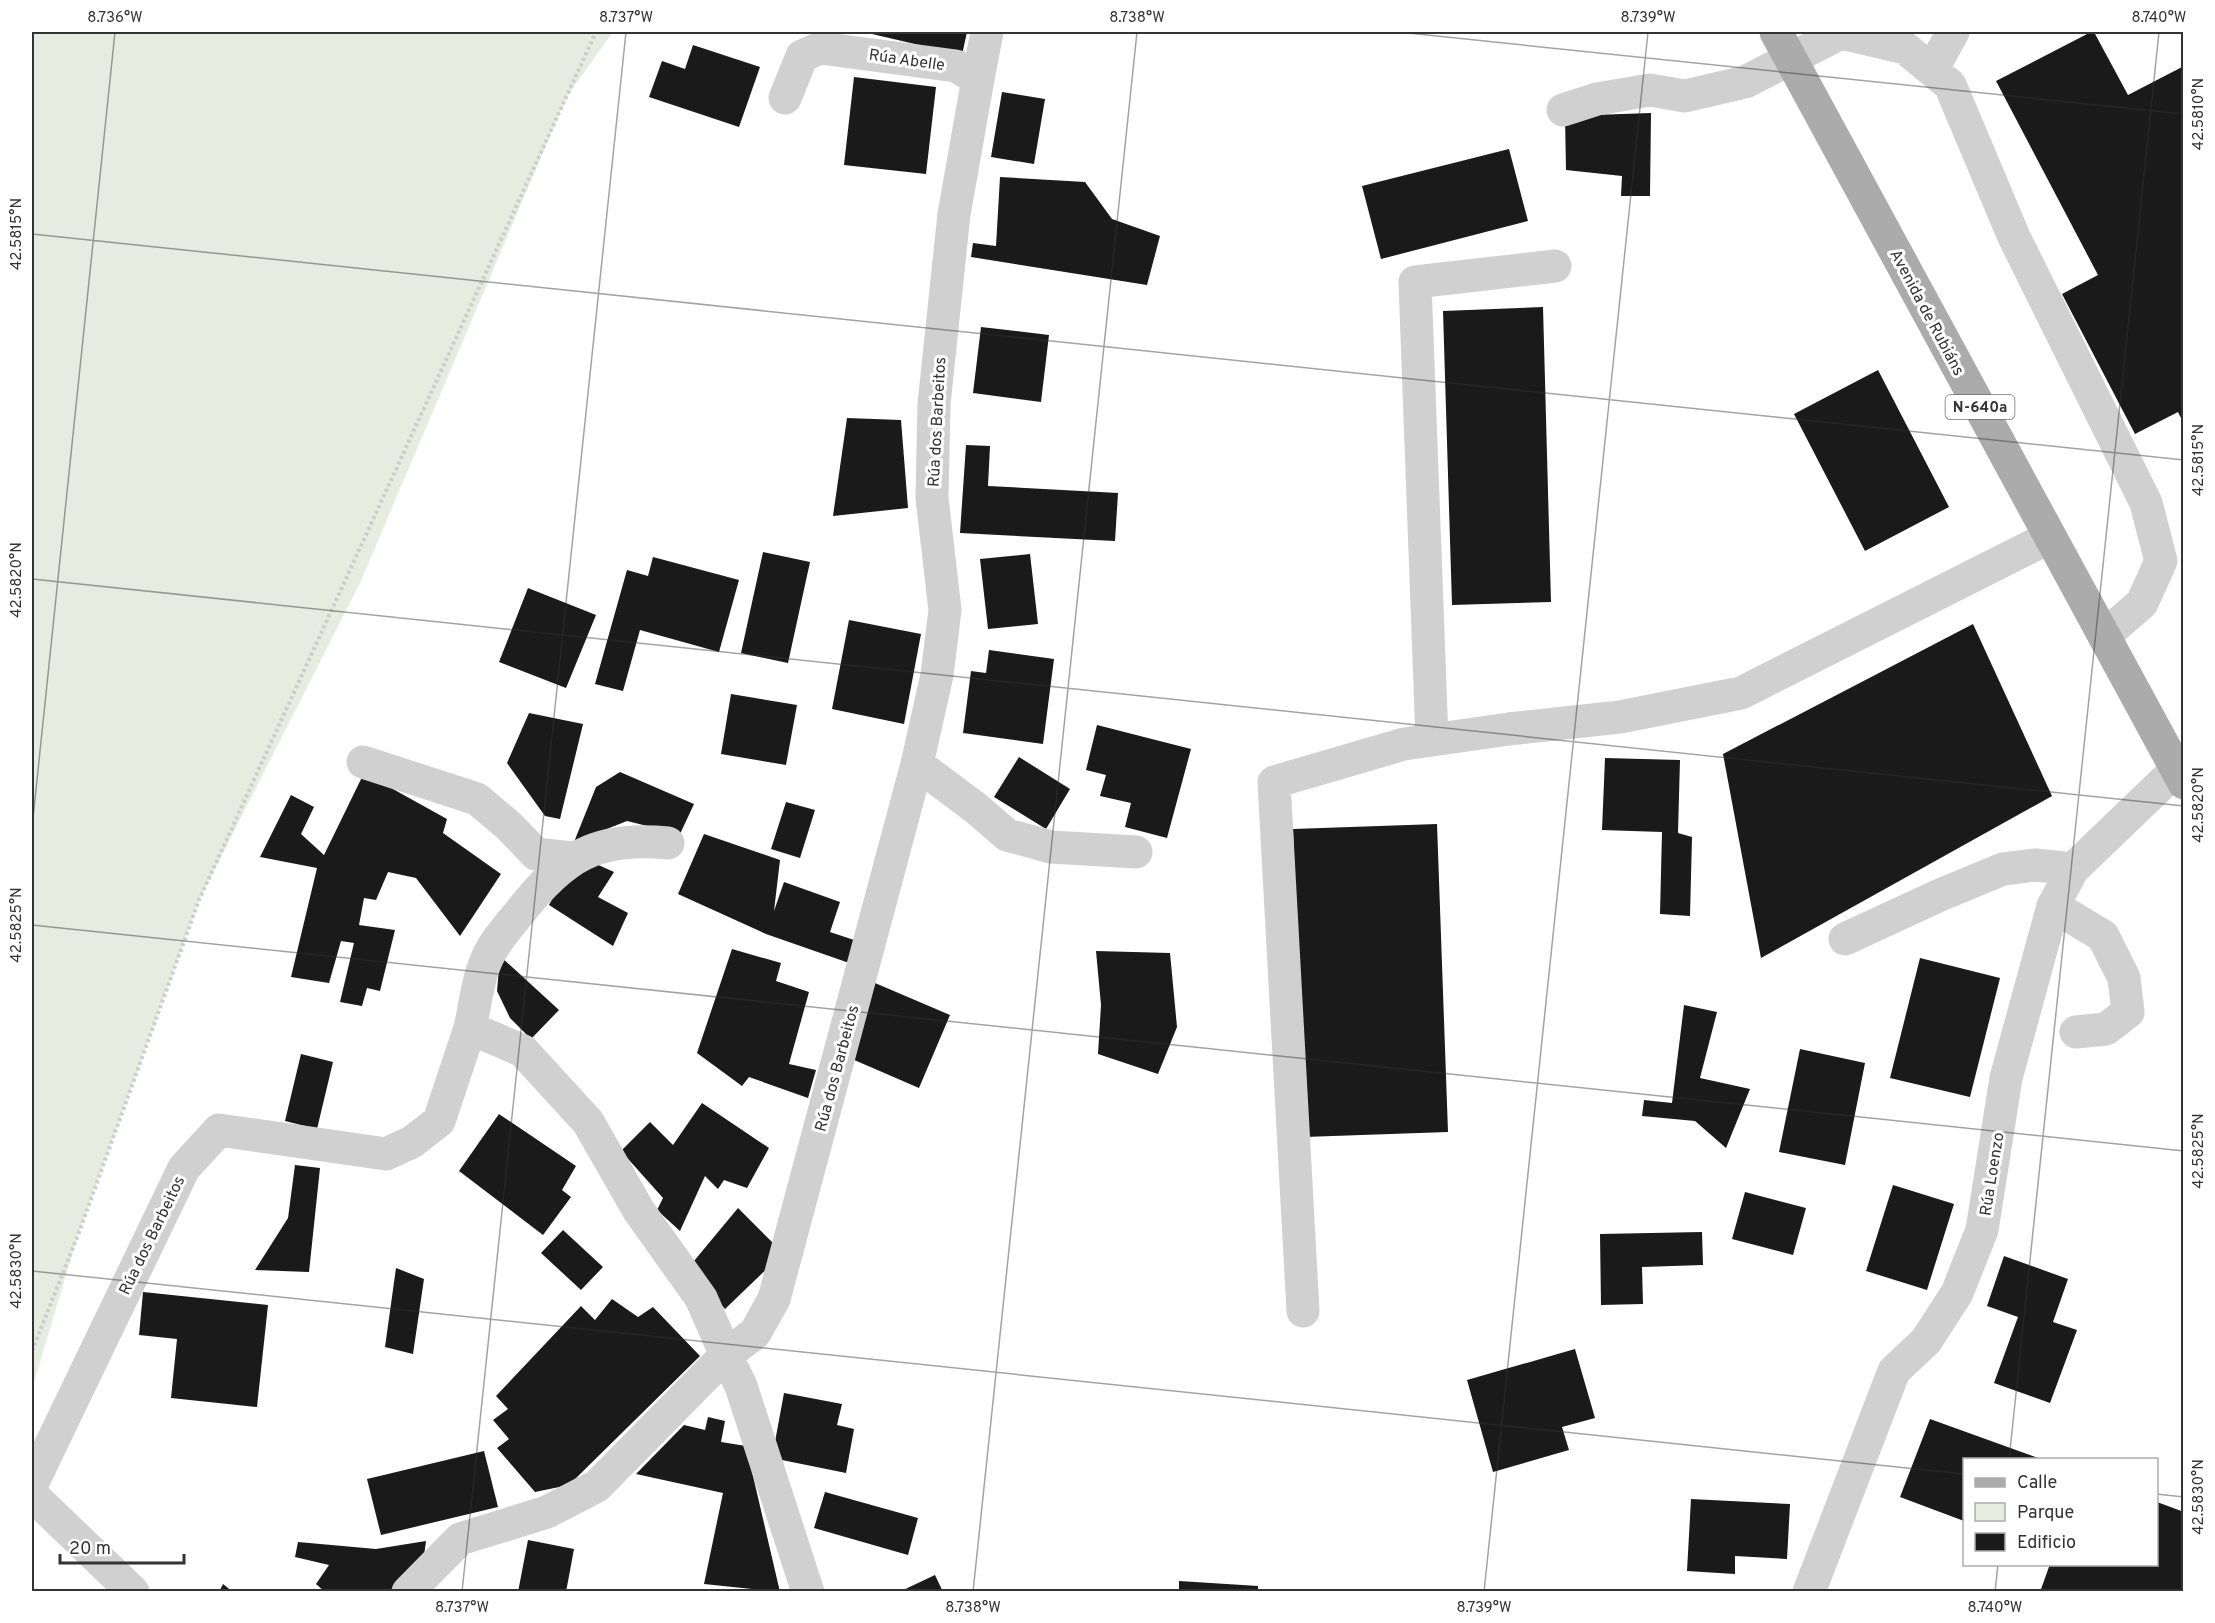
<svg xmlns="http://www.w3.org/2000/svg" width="2215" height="1623" viewBox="0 0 2215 1623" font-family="Overpass,sans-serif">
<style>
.green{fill:#e6ecdf}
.building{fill:#1a1a1a}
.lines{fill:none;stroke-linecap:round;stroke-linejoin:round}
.path{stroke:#cdcdcd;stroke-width:4;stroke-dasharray:3 3;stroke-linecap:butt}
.minor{stroke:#d0d0d0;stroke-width:33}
.major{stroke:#ababab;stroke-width:33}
.ticks{fill:none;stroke:#333;stroke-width:1.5;stroke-opacity:0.45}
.labels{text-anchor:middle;stroke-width:6;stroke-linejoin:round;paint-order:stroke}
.shield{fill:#fff;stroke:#707070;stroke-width:1.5}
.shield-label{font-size:15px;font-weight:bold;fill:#333}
.street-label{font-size:16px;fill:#333;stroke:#fff}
.neatline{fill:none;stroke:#333;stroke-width:2}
.ticks-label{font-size:15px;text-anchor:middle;fill:#333}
</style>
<rect width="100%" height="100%" fill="#fff"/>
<path class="green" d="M32,32H613L567,96L360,583L199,900L78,1235L32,1389Z"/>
<path class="building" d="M872,32H967L962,55L872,34Z
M2091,32H2094L2128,95L2184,66V424L2178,412L2135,434L2062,294L2098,275L1996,81Z
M693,45L760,67L739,127L649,97L662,61L685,69Z
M854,77L936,87L926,174L844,165Z
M1002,92L1045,99L1034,164L991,157Z
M1651,113L1650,196H1621L1622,176L1566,170L1565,116Z
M1509,149L1528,221L1381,259L1362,186Z
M1000,177L1085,182L1112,219L1160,236L1147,285L971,257L973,243L996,246Z
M1543,307L1551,602L1452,605L1443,311Z
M981,327L1049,335L1041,402L973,393Z
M1878,370L1949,507L1865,551L1794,414Z
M847,418L901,420L908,508L833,516Z
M966,445L990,446L988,486L1118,493L1115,541L960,533Z
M763,552L810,562L788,663L741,653Z
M1030,554L1038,624L988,629L980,559Z
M653,557L739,580L719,652L640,630L623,691L595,684L627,570L648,576Z
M528,588L596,615L566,688L499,662Z
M849,620L921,634L904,724L832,709Z
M1973,624L2052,796L1761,958L1723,754Z
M989,650L1054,659L1043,744L963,733L971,671L986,673Z
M731,694L797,705L786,765L721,754Z
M529,713L583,724L560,819L545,816L507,763Z
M1097,725L1191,749L1167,838L1125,827L1131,803L1100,796L1106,775L1086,770Z
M1019,757L1070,789L1046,829L994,797Z
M1605,758L1680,760L1678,833L1692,837L1690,916L1660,914L1662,832L1602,830Z
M620,772L694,804L680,834L627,821L574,842L596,787Z
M364,773L447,819L443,833L501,874L460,936L416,878L388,872L376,900L364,898L359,925L395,930L380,991L367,988L362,1006L340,1002L354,943L341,941L329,983L291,977L317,868L260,857L291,795L314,807L301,834L324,855Z
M786,802L815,810L800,858L771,849Z
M1437,824L1448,1132L1304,1137L1293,829Z
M704,834L780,860L774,911L784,882L840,902L830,932L860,942L852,964L766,934L678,894Z
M594,863L614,872L598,897L628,913L613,946L549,905L561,882Z
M732,949L781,963L776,981L809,992L789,1064L816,1070L808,1098L749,1077L742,1086L697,1053Z
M1096,951L1170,953L1177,1027L1158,1074L1098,1054L1101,1005Z
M500,956L559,1010L531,1039L510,1018L497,991Z
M1920,958L2000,978L1970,1097L1890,1078Z
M875,983L950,1015L919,1088L845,1056Z
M1684,1005L1717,1012L1700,1078L1750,1089L1726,1148L1695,1121L1642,1116L1644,1100L1672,1103Z
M1800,1049L1865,1063L1845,1165L1779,1152Z
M301,1054L333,1062L317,1129L285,1121Z
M702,1103L769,1148L747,1188L724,1180L718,1189L705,1176L680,1231L657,1210L663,1198L621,1151L650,1122L673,1145Z
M499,1114L576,1166L562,1190L571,1197L543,1235L459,1171Z
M295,1165L320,1168L309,1272L255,1270L288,1218Z
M1893,1185L1954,1204L1927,1290L1866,1271Z
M1745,1192L1806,1208L1793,1255L1732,1239Z
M738,1208L774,1244V1262L725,1309L689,1267Z
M563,1230L603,1267L581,1290L541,1253Z
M1702,1232L1703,1265L1642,1267L1643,1304L1601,1305L1600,1234Z
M2004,1256L2068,1279L2053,1322L2077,1330L2050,1403L1994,1383L2018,1317L1987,1306Z
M396,1268L424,1279L413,1354L385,1347Z
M143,1292L268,1305L257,1407L171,1398L177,1339L139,1335Z
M612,1299L638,1317L653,1307L700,1356L569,1485L535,1492L497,1448L509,1439L493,1420L508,1409L496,1396L581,1306L595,1320Z
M1575,1349L1595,1418L1562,1427L1569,1450L1493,1472L1467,1380Z
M784,1393L842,1404L837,1425L854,1429L846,1473L772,1458Z
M708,1417L725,1421L721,1442L746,1446L780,1592L704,1584L723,1493L636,1474L684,1425L705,1430Z
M1930,1419L2041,1459L2040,1460H1964V1521L1900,1497Z
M484,1451L498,1507L381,1535L367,1479Z
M825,1492L918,1518L908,1555L814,1528Z
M1691,1499L1790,1504L1787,1559L1735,1556V1574L1687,1571Z
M2157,1502L2184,1512V1592H2040L2050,1564H2157Z
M528,1540L574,1549L566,1592H518Z
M426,1541L424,1556L390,1592H325L316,1584L329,1565L295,1557L298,1542L376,1549Z
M935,1575L943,1592H899Z
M1179,1581L1258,1586V1592H1179Z
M223,1584L233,1592H219Z"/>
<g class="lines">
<path class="path" d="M32,1351L78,1235L199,900L596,32"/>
<path class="minor" d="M1932,70L1953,32
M785,98L802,56L820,48L956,66L978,79L987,32
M1563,110L1597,99L1650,90L1685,96L1745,82L1841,33L1905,48L1950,85L2014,237L2146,503L2161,561L2142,603L2104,636
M1432,740L1415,282L1555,266
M363,762L477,799L509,826L536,854L572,858
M917,764L977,809L1007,835L1051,847L1136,852
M2053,906L2103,936L2124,978L2128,1012L2106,1029L2076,1032
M1845,939L1940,895L2003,869L2036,865L2073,869
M470,1028C475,1007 477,981 486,961C493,943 508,927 520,912C563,857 596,836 668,843
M1303,1311L1274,782L1404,744L1509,729L1620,717L1741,693L2050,537
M32,1484L184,1168L219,1130L386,1154L412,1142L439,1121L470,1028L523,1051L588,1122L639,1211L701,1298L726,1355L597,1486L547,1512L460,1539L408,1592
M32,1495L133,1592
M808,1592L741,1386L726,1355L755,1333L774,1299L917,764L937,675L945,610L932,498L934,404L954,214L978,79
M1809,1592L1894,1371L1926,1341L1957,1293L1982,1230L2006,1078L2053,906L2073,869L2176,770"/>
<path class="major" d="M1776,32L2184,783"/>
</g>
<path class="ticks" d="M1398,32L2184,114M32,234L2184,460M32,579L2184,806M32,828L115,32M32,925L2184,1151M32,1271L1964,1474M2009,1460L2159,32M2156,1494L2184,1497M462,1592L626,32M973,1592L1137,32M1484,1592L1648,32M1995,1592L1998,1564"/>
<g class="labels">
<rect class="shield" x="1945.5" y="395" width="69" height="24" rx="4.5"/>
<g class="shield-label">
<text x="1980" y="412">N-640a</text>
</g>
<g class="street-label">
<text transform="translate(907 59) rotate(8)" y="6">Rúa Abelle</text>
<text transform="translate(1928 312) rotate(62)" y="6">Avenida de Rubiáns</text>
<text transform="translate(936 422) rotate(-87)" y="6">Rúa dos Barbeitos</text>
<text transform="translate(836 1068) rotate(-75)" y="6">Rúa dos Barbeitos</text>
<text transform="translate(1991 1174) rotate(-81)" y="6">Rúa Loenzo</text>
<text transform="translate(151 1235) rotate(-64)" y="6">Rúa dos Barbeitos</text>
</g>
</g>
<rect width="2215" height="1623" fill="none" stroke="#ffffff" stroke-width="66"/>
<rect x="1963" y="1458" width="195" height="108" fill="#ffffff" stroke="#adadad" stroke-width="1.5"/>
<rect x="1975" y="1478" width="30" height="9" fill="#ababab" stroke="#adadad" stroke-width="1.5"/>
<text x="2017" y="1488" font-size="18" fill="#333333">Calle</text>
<rect x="1975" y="1503" width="30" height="18" fill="#e6ecdf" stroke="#adadad" stroke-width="1.5"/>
<text x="2017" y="1518" font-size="18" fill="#333333">Parque</text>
<rect x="1975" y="1533" width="30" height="18" fill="#1a1a1a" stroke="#adadad" stroke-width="1.5"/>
<text x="2017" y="1548" font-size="18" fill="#333333">Edificio</text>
<path d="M60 1554v9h124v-9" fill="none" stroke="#333333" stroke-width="3"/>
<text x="69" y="1554" font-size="18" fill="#333333" stroke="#ffffff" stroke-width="4.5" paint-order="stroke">20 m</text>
<rect x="33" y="33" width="2149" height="1557" class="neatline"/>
<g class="ticks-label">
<text x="115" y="22">8.736°W</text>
<text x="626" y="22">8.737°W</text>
<text x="1137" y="22">8.738°W</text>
<text x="1648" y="22">8.739°W</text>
<text x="2159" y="22">8.740°W</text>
<text transform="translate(2198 114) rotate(-90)" y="5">42.5810°N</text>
<text transform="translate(16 234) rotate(-90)" y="5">42.5815°N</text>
<text transform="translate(2198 460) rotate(-90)" y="5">42.5815°N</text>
<text transform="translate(16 580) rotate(-90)" y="5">42.5820°N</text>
<text transform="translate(2198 805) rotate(-90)" y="5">42.5820°N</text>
<text transform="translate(16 925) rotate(-90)" y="5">42.5825°N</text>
<text transform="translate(2198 1151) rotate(-90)" y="5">42.5825°N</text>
<text transform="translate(16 1271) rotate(-90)" y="5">42.5830°N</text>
<text transform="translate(2198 1497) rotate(-90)" y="5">42.5830°N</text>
<text x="462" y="1612">8.737°W</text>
<text x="973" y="1612">8.738°W</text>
<text x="1484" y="1612">8.739°W</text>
<text x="1995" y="1612">8.740°W</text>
</g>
</svg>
